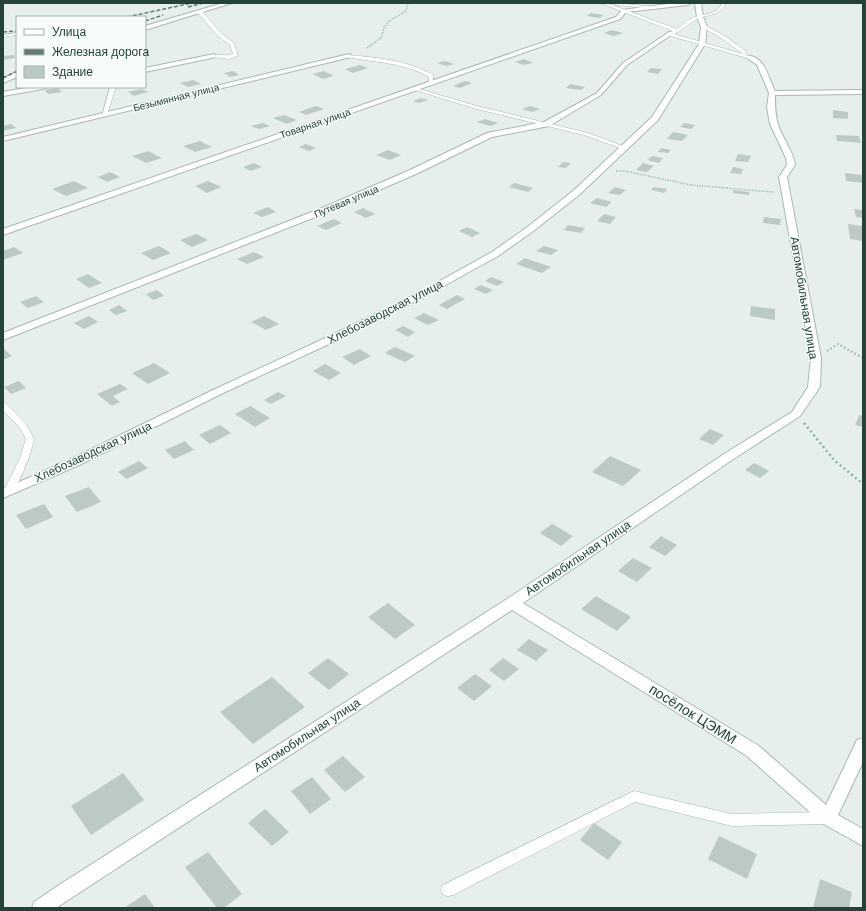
<svg xmlns="http://www.w3.org/2000/svg" width="866" height="911" viewBox="0 0 866 911" font-family="Helvetica,sans-serif">
<style>
.building{fill:#bbcac4}
.lines{fill:none;stroke-linecap:round;stroke-linejoin:round}
.lane-casing{stroke:#a8b8b2;stroke-width:1}
.street-casing{stroke:#a8b8b2;stroke-width:2}
.path-far2{stroke:#86b3a5;stroke-width:1.5;stroke-dasharray:1 1.5;stroke-linecap:butt}
.path-far1{stroke:#86b3a5;stroke-width:2;stroke-dasharray:1.5 2.5;stroke-linecap:butt}
.path{stroke:#86b3a5;stroke-width:2.5;stroke-dasharray:2 3;stroke-linecap:butt}
.lane{fill:#fff;fill-rule:evenodd}
.street{fill:#fff;fill-rule:evenodd}
.rail{stroke:#5f7d75;stroke-width:1.5;stroke-dasharray:4 2;stroke-linecap:butt}
.labels{text-anchor:middle;stroke-width:3;stroke-linejoin:round;paint-order:stroke}
.far-street-label{font-size:10px;fill:#24423a;stroke:#f7fbf9}
.street-label{font-size:12px;fill:#24423a;stroke:#f7fbf9}
.near-street-label{font-size:14px;fill:#24423a;stroke:#f7fbf9}
</style>
<rect width="100%" height="100%" fill="#e6efeb"/>
<path class="building" d="M590,13L603,15L600,18L587,16Z
M612,30L623,33L614,36L604,33Z
M14,55L15,58L3,60V56Z
M524,59L533,63L524,65L515,62Z
M445,61L454,64L446,66L437,63Z
M360,65L368,68L353,73L345,69Z
M651,68L662,69L658,74L647,72Z
M233,71L239,75L230,77L224,73Z
M324,71L334,76L323,79L313,74Z
M193,80L201,84L188,87L180,83Z
M465,81L472,83L460,88L453,86Z
M570,84L585,87L581,90L566,88Z
M58,88L62,92L48,94L44,90Z
M141,89L148,92L134,96L128,92Z
M421,98L428,100L419,103L413,101Z
M316,106L324,109L306,115L299,112Z
M530,106L540,109L532,112L522,109Z
M833,110L848,112V119L833,118Z
M284,115L297,120L287,124L273,118Z
M485,119L498,123L490,126L477,122Z
M263,123L270,126L259,129L251,126Z
M684,123L695,125L691,129L680,127Z
M11,124L16,128L3,131V126Z
M673,132L688,135L682,141L667,139Z
M836,135L859,136L861,143L837,141Z
M200,141L212,147L195,152L183,146Z
M306,144L316,148L309,151L299,147Z
M661,148L671,150L668,153L658,152Z
M388,150L401,155L390,160L376,155Z
M148,151L162,158L146,163L132,156Z
M738,154L751,156L748,162L735,161Z
M652,156L663,158L659,163L647,160Z
M563,162L571,163L566,168L558,167Z
M254,163L262,167L251,171L243,167Z
M643,163L654,166L647,172L636,170Z
M733,167L743,169L741,174L730,173Z
M110,172L120,177L107,182L98,177Z
M845,173L863,175V183L846,181Z
M74,181L88,188L66,196L52,189Z
M208,181L221,187L207,193L195,186Z
M514,183L533,188L528,192L509,187Z
M615,187L626,190L620,195L608,193Z
M654,187L667,189L664,193L651,190Z
M733,190L749,192V195L733,193Z
M597,198L612,202L606,207L590,203Z
M268,207L276,212L262,217L253,213Z
M363,208L375,214L366,218L354,212Z
M854,209L863,210V218L856,217Z
M604,214L616,217L610,224L597,221Z
M764,217L781,219L780,225L763,223Z
M334,219L342,223L326,230L317,226Z
M848,224L863,226V241L850,239Z
M568,225L585,228L581,233L564,230Z
M467,227L480,233L472,237L459,231Z
M196,234L208,240L192,247L180,240Z
M159,246L171,253L153,260L141,253Z
M544,246L558,250L551,255L536,251Z
M14,247L23,253L3,260V251Z
M254,252L264,257L247,264L237,259Z
M525,258L551,267L542,273L516,264Z
M88,274L102,283L89,288L76,279Z
M491,277L504,282L497,286L485,281Z
M481,285L493,290L486,294L474,289Z
M157,290L164,296L153,300L146,294Z
M457,295L465,299L447,309L439,305Z
M36,296L44,302L28,308L20,302Z
M119,305L127,311L116,315L109,310Z
M751,306L775,309V320L750,316Z
M424,313L439,320L428,325L414,318Z
M89,316L98,322L84,329L74,323Z
M264,316L279,324L266,330L251,322Z
M403,326L415,332L408,337L395,330Z
M395,347L415,356L405,362L385,353Z
M3,348L12,356L3,360Z
M360,349L371,356L354,365L342,357Z
M154,363L170,373L148,384L132,373Z
M325,364L341,373L329,380L313,371Z
M19,381L26,388L11,394L4,387Z
M120,384L128,389L113,396L120,402L112,406L97,394Z
M278,392L286,396L271,404L264,400Z
M250,406L270,418L255,427L235,414Z
M859,415L863,416V427L855,425Z
M220,425L231,433L210,444L199,435Z
M710,429L724,435L713,445L699,439Z
M185,441L194,450L174,459L165,450Z
M610,456L641,470L623,486L592,472Z
M139,461L148,468L127,479L118,472Z
M754,463L769,471L760,478L745,470Z
M89,487L101,502L77,512L65,496Z
M44,504L53,517L26,529L16,515Z
M552,524L573,536L561,546L540,533Z
M661,536L677,545L665,556L649,547Z
M633,558L652,568L637,582L618,571Z
M596,596L631,617L617,631L581,609Z
M388,603L415,625L395,639L368,617Z
M529,639L548,650L536,661L517,650Z
M328,658L349,674L329,690L308,673Z
M503,658L519,669L504,681L489,670Z
M475,674L492,686L474,701L457,688Z
M272,677L305,707L253,744L220,712Z
M343,756L365,777L345,792L324,770Z
M123,773L144,800L91,835L71,806Z
M312,777L331,799L310,814L291,791Z
M265,809L289,832L272,846L248,823Z
M594,823L622,842L608,860L580,840Z
M719,836L757,854L747,879L708,859Z
M208,852L242,894L224,908H217L185,867Z
M820,879L852,892L849,908H813Z
M145,894L155,908H124Z"/>
<g class="lines">
<defs>
<path id="lane" d="M600,3H606L677,29C682,26 685,21 690,19C701,13 717,16 722,3H726C720,18 703,13 692,22C685,27 682,30 674,34L743,54L721,38L702,27L706,26L725,36L747,52L745,54L751,57L747,58L667,35V33L673,31Z
M616,3L654,7L656,8L654,9L617,5L615,4Z
M198,11H202L222,34L234,43L238,56L228,59L212,57V56C218,53 226,57 233,54L230,45L218,36L198,13Z
M17,33V35L3,37V35Z
M349,55C378,58 407,60 433,75V82L429,83V77C403,62 376,63 347,57V55Z
M110,87H116L107,115L102,116Z
M412,87L477,106L588,133L628,148L623,149L584,135L473,108L412,89Z
M3,402L6,403L26,424L34,439C33,449 17,493 8,495L3,492L20,458L26,439L20,428L3,410Z
M634,791L732,814L827,812L832,814L833,818L832,822L827,824L732,826L635,802L453,895L448,896L443,895L441,890L443,885Z"/>
<path id="street" d="M223,3H232L145,30V26Z
M675,3H691L688,5L626,12L620,19L3,235V229L616,17L622,10Z
M695,3H701L703,17L707,27L705,44L658,120L579,195L532,232L498,256L424,297L342,338L221,394L77,466L3,498V489L69,460L213,390L334,334L418,293L492,252L526,228L573,191L652,117L699,44L701,27L697,17Z
M669,32L671,33V35L627,65L601,95L549,126L492,137L416,174L328,212L3,340V333L322,208L410,170L487,133L544,122L597,93L623,63Z
M214,54L217,56L216,57L145,72V68Z
M349,54L351,55V57L3,141V137Z
M747,56C764,54 769,79 775,91L863,90V94L775,95C775,105 775,114 778,124C782,138 793,150 795,165L787,177L821,358L820,387L800,416L732,460L523,603L759,746L826,805L857,740L863,738V762L838,815L863,829V846L822,823L747,756L512,610L56,908H32L34,902L59,885L507,599L724,454L792,412L808,387L811,358L779,177L787,165L786,158L770,124L767,107L769,93L757,65L747,58Z
M17,72V77L3,83V78Z
M31,87H46L43,89L3,96V92Z"/>
</defs>
<use href="#lane" class="lane-casing"/>
<use href="#street" class="street-casing"/>
<path class="path-far2" d="M367,48L381,38L384,28L389,21L406,11L408,3
M616,171H625L691,185L773,192"/>
<path class="path-far1" d="M827,351L838,344L863,358"/>
<path class="path" d="M804,423L834,460L863,484"/>
<use href="#lane" class="lane"/>
<use href="#street" class="street"/>
<path class="rail" d="M188,7L203,3
M127,17L192,3
M145,21L163,15
M3,32L17,31
M3,78L17,71"/>
</g>
<g class="labels">
<g class="far-street-label">
<text transform="translate(176 97) rotate(-14)" y="4">Безымянная улица</text>
<text transform="translate(315 123) rotate(-19)" y="4">Товарная улица</text>
<text transform="translate(346 201) rotate(-23)" y="4">Путевая улица</text>
</g>
<g class="street-label">
<text transform="translate(804 298) rotate(81)" y="4">Автомобильная улица</text>
<text transform="translate(385 312) rotate(-27)" y="4">Хлебозаводская улица</text>
<text transform="translate(93 452) rotate(-25)" y="4">Хлебозаводская улица</text>
<text transform="translate(578 558) rotate(-34)" y="4">Автомобильная улица</text>
<text transform="translate(307 735) rotate(-33)" y="4">Автомобильная улица</text>
</g>
<g class="near-street-label">
<text transform="translate(693 714) rotate(32)" y="5">посёлок ЦЭММ</text>
</g>
</g>
<rect width="866" height="911" fill="none" stroke="#24423a" stroke-width="8"/>
<rect x="16" y="16" width="130" height="72" fill="#f7fbf9" stroke="#a3b1ad"/>
<rect x="24" y="29" width="20" height="6" fill="#ffffff" stroke="#a3b1ad"/>
<text x="52" y="36" font-size="12" fill="#24423a">Улица</text>
<rect x="24" y="49" width="20" height="6" fill="#5f7d75" stroke="#a3b1ad"/>
<text x="52" y="56" font-size="12" fill="#24423a">Железная дорога</text>
<rect x="24" y="66" width="20" height="12" fill="#bbcac4" stroke="#a3b1ad"/>
<text x="52" y="76" font-size="12" fill="#24423a">Здание</text>
</svg>
